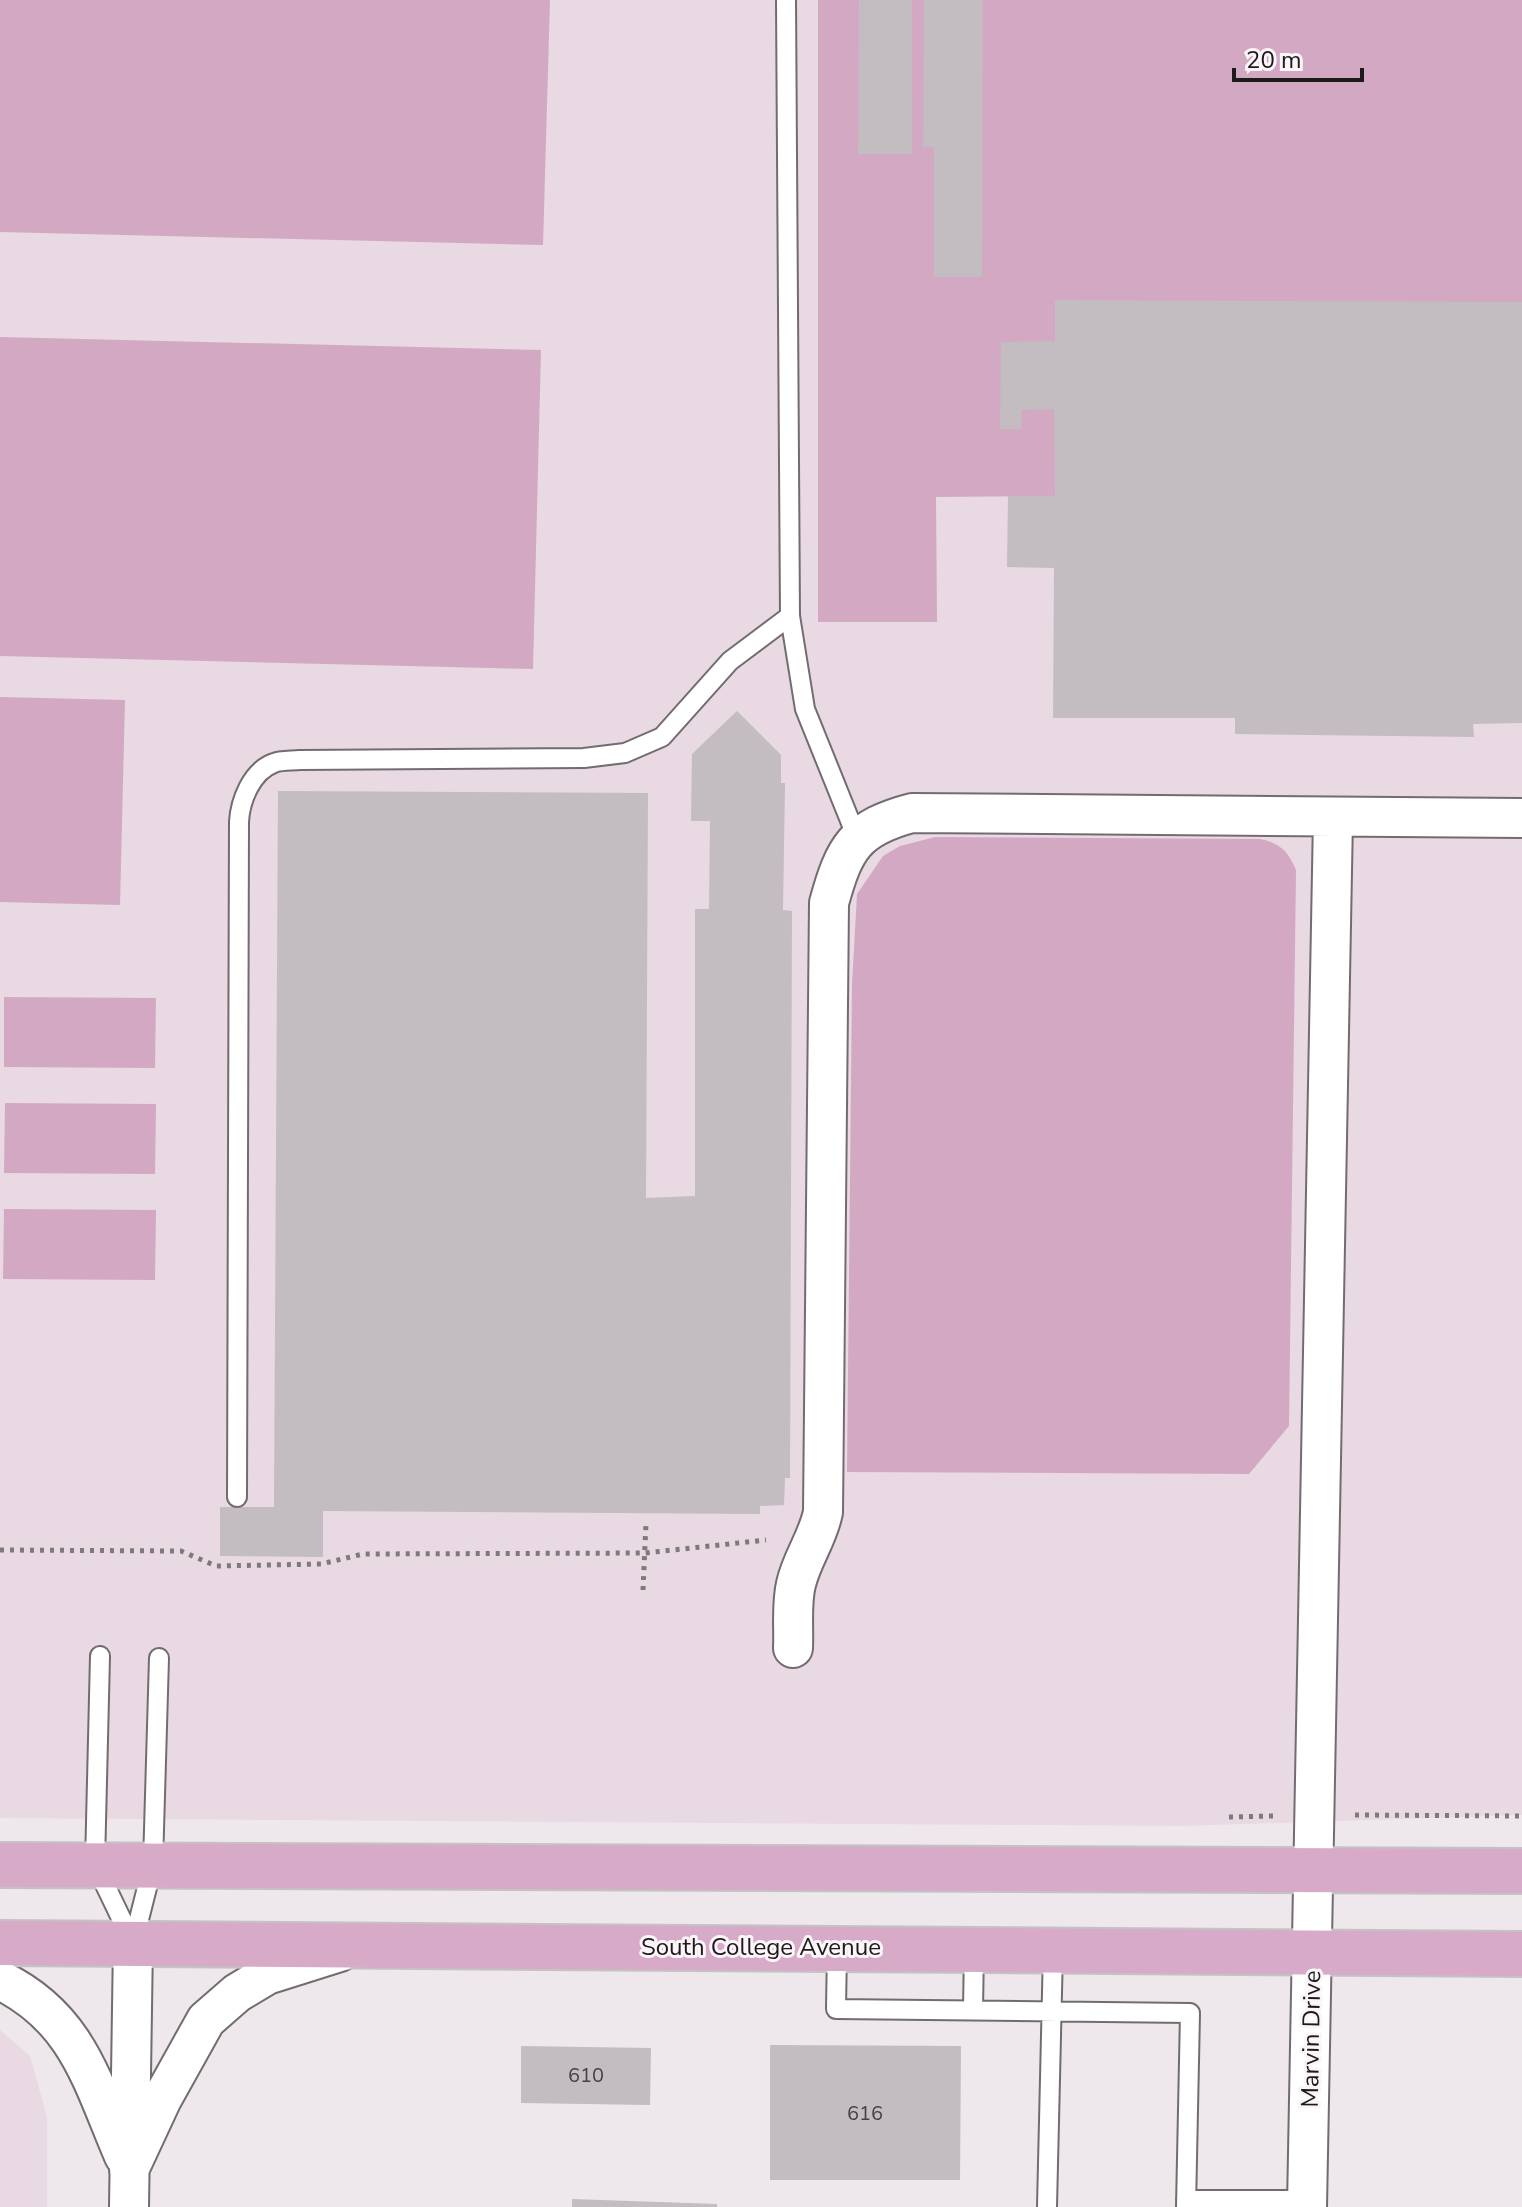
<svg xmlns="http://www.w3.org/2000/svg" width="1522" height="2207" viewBox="0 0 1522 2207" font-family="'Nunito Sans',sans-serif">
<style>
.built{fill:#e8d9e2}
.green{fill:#d3a8c3}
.building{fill:#c3bcc0}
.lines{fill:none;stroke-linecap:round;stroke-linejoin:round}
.service-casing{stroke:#726c70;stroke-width:22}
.minor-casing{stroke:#726c70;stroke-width:42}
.primary-casing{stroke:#c4c3c4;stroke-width:48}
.path{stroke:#7e7a7c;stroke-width:5;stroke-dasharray:4 6;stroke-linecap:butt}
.service{stroke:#fff;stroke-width:18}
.minor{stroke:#fff;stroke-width:38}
.primary{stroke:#d7aac7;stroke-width:44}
.labels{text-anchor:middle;stroke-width:6;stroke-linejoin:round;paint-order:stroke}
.number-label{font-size:20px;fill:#464244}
.street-label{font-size:24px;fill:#1c1a1b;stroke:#fbf4f8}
</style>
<rect width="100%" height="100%" fill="#eee7eb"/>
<path class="built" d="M0,0H1522V1815L1183,1826L0,1818Z
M0,2030L30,2056L47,2117V2207H0Z"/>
<path class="green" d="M0,0H550L543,245L0,232Z
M818,0H1522V590L1054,496L936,497L937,622H818Z
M0,337L541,350L533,669L0,656Z
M0,697L125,700L120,905L0,902Z
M935,837L1260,839C1280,843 1288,851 1296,870L1289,1426L1249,1474L847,1472L852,984L857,894L883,856L900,846Z
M4,997L156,998L155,1068L4,1067Z
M5,1103L156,1104L155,1174L4,1173Z
M4,1209L156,1210L155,1280L3,1279Z"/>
<path class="building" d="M859,0H912V154H858Z
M924,0H983L982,277H934V147H923Z
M1055,300L1522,302V723L1473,724L1474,737L1235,734V718H1053L1054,568L1007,567L1008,496H1055L1054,409L1022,410L1021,429H1000L1001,342L1055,341Z
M737,711L781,755V783H785L783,910L792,911L790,1478H785L784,1505L760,1506V1514L323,1511V1557L220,1556V1507H274L278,791L648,793L646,1198L695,1196V909H709L710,821H691L692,754Z
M770,2045L961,2046L960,2180H770Z
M521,2046L651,2048L650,2105L521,2103Z
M572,2199L717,2204V2207H572Z"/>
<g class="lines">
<defs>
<path id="service" d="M786,0L790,616L805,709L857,838
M237,1497L239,822C240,802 251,771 274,763C281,760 292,761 300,760L584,758L625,753L662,737L730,661L790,616
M100,1656L95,1864L133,1943
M133,1943L153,1864L159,1658
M837,1948L836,2009L1190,2013L1186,2207
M973,2010L974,1949
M1186,2200H1308
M1047,2207L1053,1950"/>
<path id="minor" d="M793,1648C794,1628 791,1604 796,1584C802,1558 818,1538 823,1512L829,903C844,848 855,828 912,813L1522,818
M0,1980C78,2018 92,2082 124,2156
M129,2170L162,2099L206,2020L237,1993L267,1975L340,1952
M129,2207L133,1943
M1307,2207L1333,818"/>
<path id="primary" d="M0,1865L1522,1871
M0,1943L1522,1954"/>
</defs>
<use href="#service" class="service-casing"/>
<use href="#minor" class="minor-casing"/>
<use href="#primary" class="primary-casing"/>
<path class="path" d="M0,1550L181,1551L216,1566L321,1564L363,1554L645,1553L766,1540
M643,1590L646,1523
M1355,1815L1522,1816
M1229,1817L1273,1816"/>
<use href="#service" class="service"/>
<use href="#minor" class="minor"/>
<use href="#primary" class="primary"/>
</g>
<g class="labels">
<g class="number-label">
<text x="586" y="2082">610</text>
<text x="865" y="2120">616</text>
</g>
<g class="street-label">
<text x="761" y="1955">South College Avenue</text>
<text transform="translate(1311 2039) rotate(-89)" y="8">Marvin Drive</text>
</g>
</g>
<path d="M1234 68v12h128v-12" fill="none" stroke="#1c1a1b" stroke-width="4"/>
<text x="1246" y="68" font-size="24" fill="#1c1a1b" stroke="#fbf4f8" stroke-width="6" paint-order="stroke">20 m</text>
</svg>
